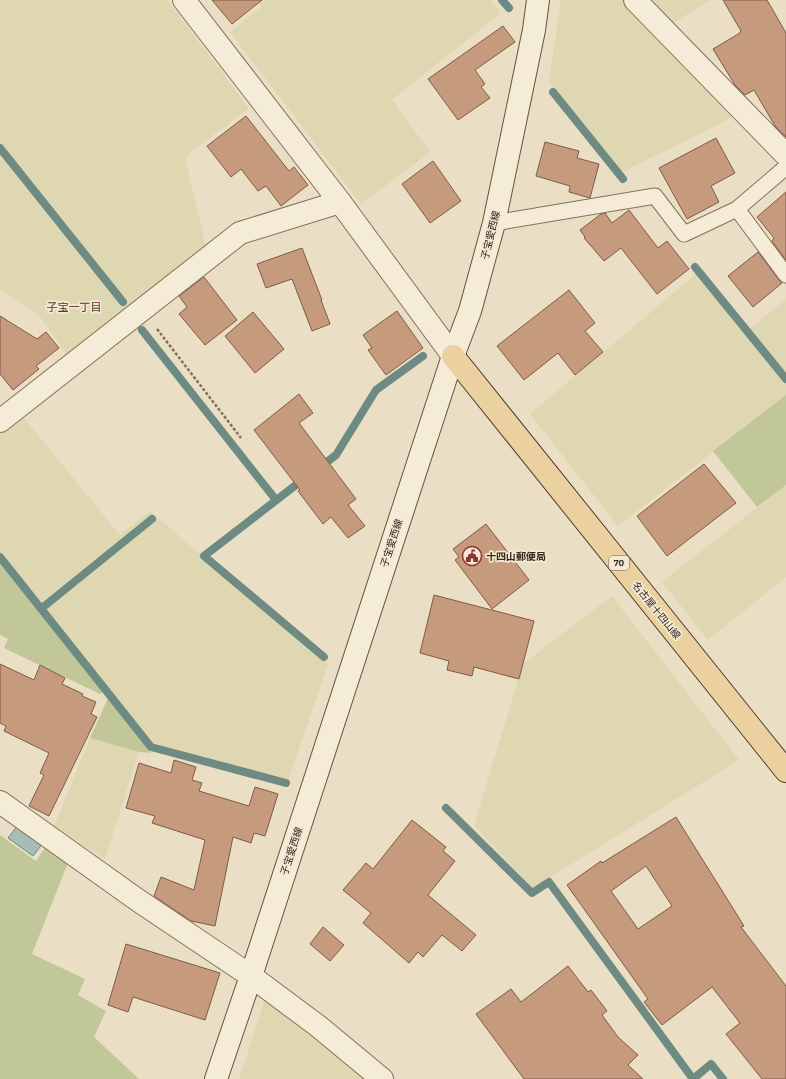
<svg xmlns="http://www.w3.org/2000/svg" width="786" height="1079" viewBox="0 0 786 1079" font-family="Bitter,'Noto Sans JP',serif">
<style>
.farmland{fill:#dfd7b2}
.green{fill:#c2c799}
.water{fill:#a6bdb6;stroke:#6d8b83}
.lines{fill:none;stroke-linecap:round;stroke-linejoin:round}
.stream{stroke:#6d8b83;stroke-width:8}
.building{fill:#c59a7d;stroke:#805b44;fill-rule:evenodd}
.service-casing{stroke:#83705c;stroke-width:17}
.minor-casing{stroke:#83705c;stroke-width:24}
.tertiary-casing{stroke:#83705c;stroke-width:24}
.secondary-casing{stroke:#65513f;stroke-width:24}
.primary-casing{stroke:#513f30;stroke-width:24}
.path{stroke:#83705c;stroke-width:2.5;stroke-dasharray:3 2;stroke-linecap:butt}
.service{stroke:#f5ecd7;stroke-width:15}
.minor{stroke:#f5ecd7;stroke-width:22}
.tertiary{stroke:#f5ecd7;stroke-width:22}
.secondary{stroke:#f5ecd7;stroke-width:22}
.primary{stroke:#ead19f;stroke-width:22}
.labels{text-anchor:middle;stroke-width:3.5;stroke-linejoin:round;paint-order:stroke}
.shield{fill:#f2e8d3;stroke:#6d6255;stroke-width:1}
.shield-label{font-size:9px;font-weight:bold;fill:#34291f}
.street-label{font-size:10px;fill:#34291f;stroke:#f2e8d3}
.poi-label{font-size:10px;font-weight:bold;fill:#34291f;stroke:#f2e8d3;text-anchor:start}
.neighbourhood-label{font-size:11px;fill:#5d2d22;stroke:#f2e8d3}
</style>
<rect width="100%" height="100%" fill="#eadec4"/>
<path class="farmland" d="M0,0H167L249,108L185,157L207,251L68,356L38,314L0,289Z
M256,0H490L501,13L392,100L430,152L361,204L230,32L261,7Z
M561,0H624L737,115L620,173L549,81Z
M646,0H711L671,24Z
M701,270L748,330L786,299V395L618,526L530,414Z
M23,417L120,535L150,511L328,664L288,781L153,744L0,553V434Z
M786,485V577L708,640L662,582Z
M612,596L739,760L533,888L474,825L523,664Z
M90,738L139,752L105,859L54,826Z
M265,999L364,1079H239Z"/>
<path class="green" d="M786,395V485L757,507L713,451Z
M0,562L104,691L100,694L4,648L8,639L0,635Z
M108,698L151,753L139,752L90,738Z
M0,835L36,861L48,843L69,860L32,954L85,979L78,995L106,1011L94,1037L139,1079H0Z"/>
<path class="water" d="M18,825L43,843L33,856L8,838Z"/>
<g class="lines">
<path class="stream" d="M502,0L509,8
M553,92L623,179
M0,148L123,302
M695,267L786,379
M142,330L276,500
M319,468L336,455L376,390L423,356
M305,478L204,556L324,657
M0,557L151,747L286,783
M42,608L152,519
M446,808L532,893L549,882L693,1079L711,1064L723,1079"/>
</g>
<path class="building" d="M212,0H262L232,24Z
M723,0H767L786,33V137L775,126L754,90L745,95L735,85L713,49L740,33V32L741,31Z
M503,26L515,42L475,70L485,84L481,87L490,98L458,120L428,79Z
M246,116L289,171L294,167L308,185L281,206L266,186L258,191L241,169L231,177L207,146Z
M716,138L735,173L711,186L719,202L687,219L659,168Z
M545,142L579,151L577,158L599,164L590,198L569,192L570,186L536,176Z
M433,161L461,201L430,223L402,184Z
M786,192V260L772,241L774,238L757,217Z
M629,210L658,248L667,241L689,269L657,294L621,248L604,261L584,238L585,237L580,230L601,214L605,213L612,223Z
M302,248L322,300H321L330,324L312,331L292,279L266,288L257,264Z
M758,252L779,280L782,283L753,307L728,276Z
M204,277L237,320L205,345L179,314L187,307L179,296Z
M569,290L595,323L585,331L603,352L575,375L558,353L524,380L497,346Z
M397,311L423,348L386,375L368,350L372,348L363,335Z
M253,312L284,349L255,373L225,336Z
M0,316L37,339L46,332L59,348L36,366L39,369L13,390L0,374Z
M299,394L313,413L299,423L356,499L348,505L365,526L348,538L331,517L323,524L298,491L300,490L254,430Z
M704,464L736,503L667,556L637,516Z
M486,524L529,580L492,609L455,560L459,557L453,549Z
M434,595L534,621L519,679L474,667L472,676L447,670L449,661L420,653Z
M0,664L34,680L40,665L65,678L62,684L83,694L82,696L96,702L91,714L97,717L49,816L29,806L44,775L40,773L49,753L4,731L6,726L0,723Z
M174,760L196,767L192,780L202,783L199,791L249,806L255,787L278,794L265,836L254,833L251,843L233,837L215,926L191,921L154,896L161,877L194,890L205,840L152,823L155,816L126,808L139,763L171,773Z
M676,817L744,926L741,927L786,986V1079H762L726,1034L740,1023L712,987L662,1025L644,1002L648,999L567,885L601,861L602,863ZM646,866L672,906L638,929L611,891Z
M412,820L446,847L443,851L455,861L428,895L476,935L462,951L442,935L423,957L418,952L409,963L363,923L371,913L343,890L366,863L373,869Z
M323,927L344,945L330,961L310,944Z
M126,944L220,973L205,1020L133,997L128,1012L108,1005Z
M568,966L588,992L591,990L607,1011L602,1015L618,1037L638,1055L628,1065L643,1079H524L476,1014L511,989L521,1002Z"/>
<g class="lines">
<defs>
<path id="service" d="M737,209L786,275
M494,223L655,196L684,234L737,209L786,167"/>
<path id="minor" d="M635,0L786,155
M0,421L240,233L340,202
M0,802L139,901L251,976L318,1026L382,1079"/>
<path id="tertiary" d="M184,0L340,202L453,356"/>
<path id="secondary" d="M216,1079L251,976L453,356L470,311L494,223L534,30L538,0"/>
<path id="primary" d="M453,356L786,771"/>
</defs>
<use href="#service" class="service-casing"/>
<use href="#minor" class="minor-casing"/>
<use href="#tertiary" class="tertiary-casing"/>
<use href="#secondary" class="secondary-casing"/>
<use href="#primary" class="primary-casing"/>
<path class="path" d="M157,329L241,438"/>
<use href="#service" class="service"/>
<use href="#minor" class="minor"/>
<use href="#tertiary" class="tertiary"/>
<use href="#secondary" class="secondary"/>
<use href="#primary" class="primary"/>
</g>
<defs>
<symbol id="civic-ring" viewBox="-11 -11 22 22"><circle r="9.5" fill="#f2e8d3" stroke="#8c3234" stroke-width="1.5"/><path d="M-.6-6.5H3V-4.5H.6V-3L4-1V1h2V6H-6V1h2V-1L-.6-3ZM-1.2 2.5V6h2.4V2.5Z" fill="#8c3234"/></symbol>
</defs>
<g fill-rule="evenodd">
<use href="#civic-ring" x="461" y="545" width="22" height="22"/>
</g>
<g class="labels">
<rect class="shield" x="609" y="556" width="20" height="14" rx="3"/>
<g class="shield-label">
<text x="619" y="566">70</text>
</g>
<g class="street-label">
<text transform="translate(490 235) rotate(-76)" y="4">子宝愛西線</text>
<text transform="translate(391 543) rotate(-72)" y="4">子宝愛西線</text>
<text transform="translate(657 610) rotate(51)" y="4">名古屋十四山線</text>
<text transform="translate(291 851) rotate(-72)" y="4">子宝愛西線</text>
</g>
<g class="poi-label">
<text x="486" y="560">十四山郵便局</text>
</g>
<g class="neighbourhood-label">
<text x="74" y="311">子宝一丁目</text>
</g>
</g>
</svg>
